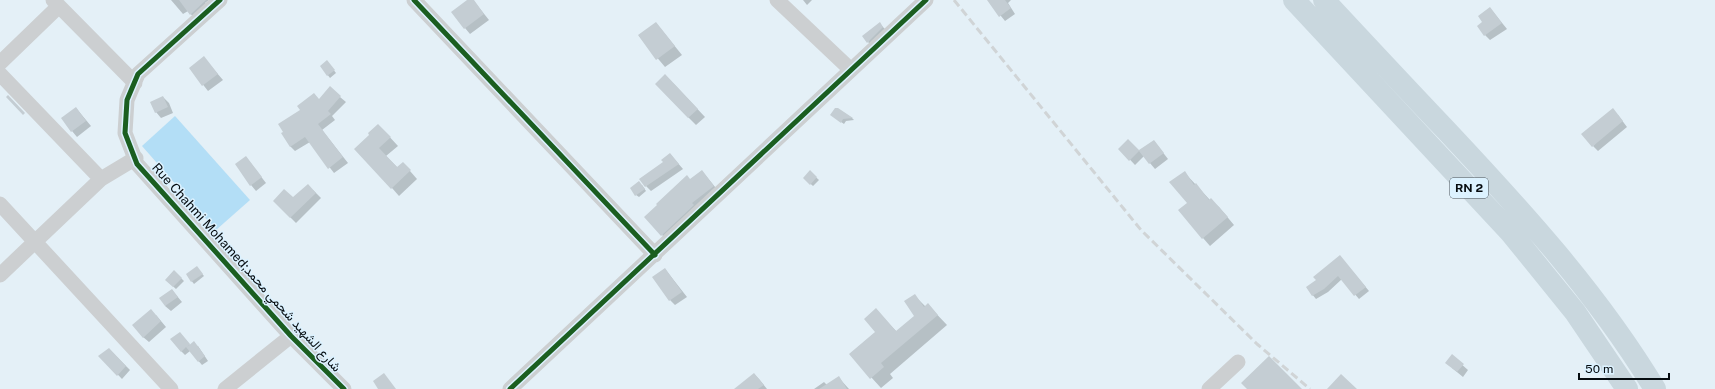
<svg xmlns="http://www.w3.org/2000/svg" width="1715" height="389" viewBox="0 0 1715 389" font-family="'Public Sans',Vazirmatn,sans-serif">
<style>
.green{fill:#b3def6}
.shadow{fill:#0003}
.building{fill:#c4cdd3}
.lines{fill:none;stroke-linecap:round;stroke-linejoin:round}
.minor{stroke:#cccfd1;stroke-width:15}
.highway{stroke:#c9d7de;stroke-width:22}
.rail{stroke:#d0d4d6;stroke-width:3;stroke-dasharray:8 4;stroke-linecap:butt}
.cycleway-casing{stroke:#dcf2ff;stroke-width:8}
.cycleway{stroke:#1b5e20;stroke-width:5}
.labels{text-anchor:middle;stroke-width:3;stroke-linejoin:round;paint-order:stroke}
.shield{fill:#dcf2ff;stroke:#465158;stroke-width:1}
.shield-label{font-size:12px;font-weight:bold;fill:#060c10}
.street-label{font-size:13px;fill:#060c10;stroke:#dcf2ff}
</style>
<rect width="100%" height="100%" fill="#e4f0f7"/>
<path class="green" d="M175,116L250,200L216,230L142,146Z"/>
<path class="shadow" d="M171,0H209L205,3L210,9L197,21L188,11L183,14Z
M469,0H473L489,20L470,34L465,28Z
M803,0H812L807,5Z
M988,0H1011L1008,3L1015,14L1005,21Z
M1490,8L1507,29L1490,40L1485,35Z
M656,23L682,55L665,67L639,36Z
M880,24L885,29L873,47L868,42Z
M204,58L223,80L208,91L190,68Z
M329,64L336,73L330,78L321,66Z
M673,83L705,117L696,125L688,117Z
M163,97L169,103L173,113L161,118L156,112Z
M340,97L346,102L332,116L335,120L322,130L348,163L334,173L310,142L295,151L290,146L319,100Z
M76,108L91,126L77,137L72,131Z
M838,109L852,118L854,120L846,121L844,124L834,117Z
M1618,115L1627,127L1598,151L1593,146Z
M386,133L398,146L386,156L398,168L403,163L417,179L399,196L392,188L371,135Z
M1128,141L1139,151L1154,141L1168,159L1155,169L1144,156L1135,165L1120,149Z
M670,154L683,169L651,191L646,186Z
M246,157L266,183L256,191L251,185Z
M702,171L720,193L668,241L662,235L690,180Z
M810,172L819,180L813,186L804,178Z
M1184,172L1210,200L1219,207L1234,225L1210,246L1203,238L1189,203Z
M642,185L646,191L639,197L636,195Z
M313,190L321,198L296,223L274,201L293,198Z
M1343,260L1369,291L1359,299L1342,279L1328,292L1316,299L1307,288Z
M665,269L687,297L675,305L670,300Z
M199,270L204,276L194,284L187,275Z
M174,271L184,281L176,289L166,280Z
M172,290L182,302L171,311L165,306Z
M914,295L926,307L928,305L947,325L890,374L893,378L881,388L850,354L876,332V310L897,332L915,316Z
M156,315L166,327L149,342L143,337Z
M183,337L190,345L198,346L208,361L202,365L190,351L185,355L181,351Z
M109,349L130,370L122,379L100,356Z
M1452,356L1468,370L1463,377L1452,368Z
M754,374L759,379L767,389H743Z
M839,378L849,389H814L824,382L827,385Z"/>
<path class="building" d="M179,0H206L190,15Z
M467,0H474L484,14L464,29L451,12Z
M987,0H1005L1011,8L999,17Z
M1490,7L1502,23L1484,36L1477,26L1482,22L1478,16Z
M656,22L675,46L656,60L638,35Z
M880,22L883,27L867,43L862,36Z
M204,56L218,74L202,86L189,68Z
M327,60L335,70L327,76L320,66Z
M665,74L698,109L688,118L655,84Z
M330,86L341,96L328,111L331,114L318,124L343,157L328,169L305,137L290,147L281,133L283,132L278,124L300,110L297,106L314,93L319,99Z
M8,95L25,113L23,115L6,97Z
M163,96L168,107L155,113L150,102Z
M76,107L86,121L71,132L61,118Z
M835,108H838L853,118L843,119L841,123L830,115Z
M1613,108L1623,121L1592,147L1581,134Z
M378,124L391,137L379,148L397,167L403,162L411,170L391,189L354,149L369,135L368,133Z
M1128,139L1139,150L1154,140L1164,153L1149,164L1139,151L1129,161L1118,149Z
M670,153L679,164L645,187L639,179L663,162L661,160Z
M246,156L262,177L250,186L235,164Z
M702,170L714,186L692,203L694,205L661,236L644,217L657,205L656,204L687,175L690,179Z
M810,170L817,177L810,185L803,178Z
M1185,171L1194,185L1196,183L1209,200L1211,198L1228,217L1202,239L1178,210L1187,203L1169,182Z
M639,181L645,189L635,196L630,188Z
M308,184L316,193L290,218L273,201L284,189L293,197Z
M1340,255L1366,287L1354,296L1338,276L1324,289L1312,296L1306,287L1316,280L1313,277Z
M197,266L203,274L191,282L186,274Z
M665,268L682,292L669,301L652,277Z
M174,270L182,278L173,287L165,280Z
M172,289L178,297L165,306L159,298Z
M915,294L924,307L928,303L938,315L881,363L884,367L870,379L849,354L875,332L864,319L876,308L896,331L914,316L904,301Z
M151,309L161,321L143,338L132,325Z
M180,332L190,344L187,347L194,341L205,356L198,362L186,347L181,352L170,339Z
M109,348L126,366L117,376L98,356Z
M1452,354L1464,364L1457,372L1445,363Z
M1269,356L1302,389H1247L1241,383Z
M384,373L396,389H378L373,381Z
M754,373L764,385L758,389H734Z
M1341,374L1357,389H1327Z
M839,376L847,389H819Z"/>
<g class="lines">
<path class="minor" d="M53,0L135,83
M220,0L138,74L127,100L125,133L137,164L291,336L344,389
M414,0L655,255
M777,0L851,70
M0,63L59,6
M0,74L101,179
M0,204L171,389
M0,275L101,179L136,158
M225,389L291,336
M510,389L926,0
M1209,389L1238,362"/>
<path class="highway" d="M1294,0L1511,233L1575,312L1627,389
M1324,0C1365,44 1405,87 1446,130C1522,211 1597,293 1655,389"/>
<path class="rail" d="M954,0L1141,230L1257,344L1310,389"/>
<defs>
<path id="cycleway" d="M220,0L138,74L127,100L125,133L137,164L291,336L344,389
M414,0L655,255
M510,389L926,0"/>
</defs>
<use href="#cycleway" class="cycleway-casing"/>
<use href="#cycleway" class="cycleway"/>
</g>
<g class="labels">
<rect class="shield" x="1450" y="178" width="38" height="20" rx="3"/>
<g class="shield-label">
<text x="1469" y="192">RN 2</text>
</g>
<g class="street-label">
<text transform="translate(247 267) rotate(48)" y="5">Rue Chahmi Mohamed;شارع الشهيد شحمي محمد</text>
</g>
</g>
<path d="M1579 373v6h90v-6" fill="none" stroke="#060c10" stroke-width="2"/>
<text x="1585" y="373" font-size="12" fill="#060c10" stroke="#dcf2ff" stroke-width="3" paint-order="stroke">50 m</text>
</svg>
